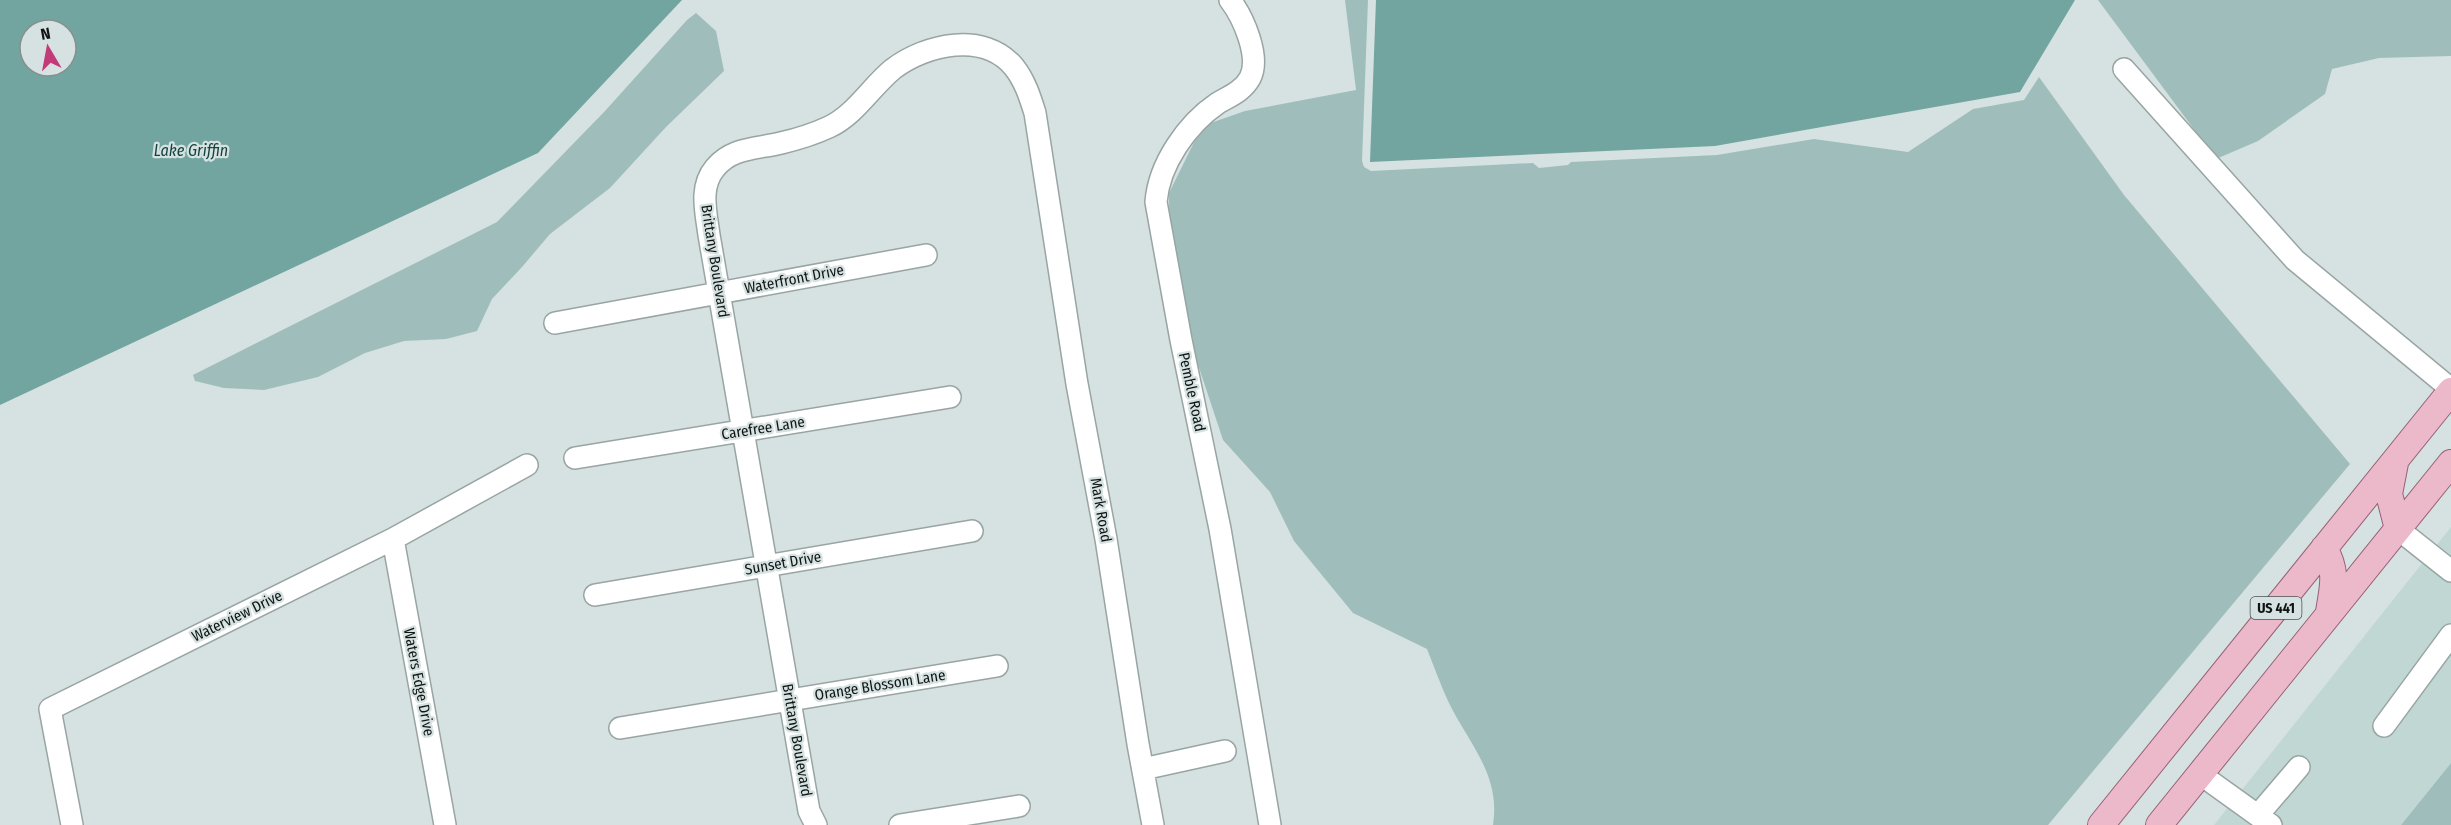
<svg xmlns="http://www.w3.org/2000/svg" width="2451" height="825" viewBox="0 0 2451 825" font-family="'Fira Sans Condensed',sans-serif">
<style>
.built{fill:#c0d7d4}
.green{fill:#9fbebb}
.water{fill:#73a5a0;fill-rule:evenodd}
.lines{fill:none;stroke-linecap:round;stroke-linejoin:round}
.minor-casing{stroke:#98a5a3;stroke-width:24}
.major-casing{stroke:#976175;stroke-width:28}
.minor{stroke:#fff;stroke-width:21}
.major{stroke:#ecb9cb;stroke-width:26}
.labels{text-anchor:middle;stroke-width:4.5;stroke-linejoin:round;paint-order:stroke}
.shield{fill:#d5e2e1;stroke:#4b5252;stroke-width:1.5}
.shield-label{font-size:14px;font-weight:bold;fill:#101514}
.street-label{font-size:15px;fill:#101514;stroke:#d5e2e1}
.water-label{font-size:16px;font-style:italic;fill:#14433f;stroke:#d5e2e1}
</style>
<rect width="100%" height="100%" fill="#d5e2e1"/>
<path class="built" d="M2451,527V763L2401,825H2214Z"/>
<path class="green" d="M1345,0H1368L1362,161L1364,167L1371,171L1533,163L1539,168L1568,165L1571,162L1717,155L1814,139L1908,152L1973,109L2024,100L2039,77L2124,195L2350,464L2048,825H1493C1501,774 1468,743 1448,701C1440,684 1434,666 1427,649L1353,613L1294,541L1270,492L1223,440L1170,280L1169,193L1202,126L1245,111L1356,90Z
M2098,0H2451V56L2379,58L2332,69L2325,94L2258,141L2216,159Z
M696,13L716,31L724,71L666,127L610,188L550,234L522,267L492,299L477,331L446,339L404,341L365,353L318,377L264,390L224,388L195,381L193,375L497,222L605,111L687,20Z
M2451,763V825H2401Z"/>
<path class="water" d="M0,0H682L538,153L0,405ZM30,30H66V66H30Z
M1376,0H2075L2020,92L1715,146L1370,162Z"/>
<g class="lines">
<defs>
<path id="minor" d="M1230,0C1243,17 1261,57 1250,78C1243,91 1230,96 1218,103C1187,124 1159,164 1156,202L1181,340L1220,529L1270,825
M2124,69L2295,260L2451,389
M555,323L926,255
M575,458L950,397
M2398,529L2451,571
M393,539L445,825
M595,595L972,531
M2384,726L2451,635
M620,728L997,666
M1143,769L1225,751
M2200,774L2271,825
M2258,815L2299,767
M72,825L50,709L393,539L527,465
M816,825L809,811L709,235C706,212 699,187 715,168C732,147 757,149 781,143C798,139 814,134 829,127C855,115 871,87 893,69C926,44 984,31 1014,67C1025,81 1030,97 1035,113L1077,384L1106,539L1138,744L1153,825
M900,825L1019,806"/>
<path id="major" d="M2395,463L2389,494L2398,529
M2324,548C2338,572 2333,586 2329,612
M2101,825L2451,391
M2159,825L2451,463"/>
</defs>
<use href="#minor" class="minor-casing"/>
<use href="#major" class="major-casing"/>
<use href="#minor" class="minor"/>
<use href="#major" class="major"/>
</g>
<g class="labels">
<rect class="shield" x="2250.5" y="597" width="51" height="22" rx="4.5"/>
<g class="shield-label">
<text x="2276" y="613">US 441</text>
</g>
<g class="street-label">
<text transform="translate(715 261) rotate(81)" y="5">Brittany Boulevard</text>
<text transform="translate(794 279) rotate(-11)" y="5">Waterfront Drive</text>
<text transform="translate(1192 392) rotate(78)" y="5">Pemble Road</text>
<text transform="translate(763 428) rotate(-9)" y="5">Carefree Lane</text>
<text transform="translate(1101 510) rotate(80)" y="5">Mark Road</text>
<text transform="translate(783 563) rotate(-10)" y="5">Sunset Drive</text>
<text transform="translate(237 616) rotate(-26)" y="5">Waterview Drive</text>
<text transform="translate(419 682) rotate(79)" y="5">Waters Edge Drive</text>
<text transform="translate(880 685) rotate(-9)" y="5">Orange Blossom Lane</text>
<text transform="translate(797 740) rotate(80)" y="5">Brittany Boulevard</text>
</g>
<g class="water-label">
<text x="191" y="156">Lake Griffin</text>
</g>
</g>
<g transform="translate(48 48) rotate(350)"><circle r="28" fill="#d5e2e1" stroke="#86908f" stroke-width="1.5"/>
<path d="M0-4.5L10 22L0 15L-10 22Z" fill="#c23a77"/>
<text y="-9" font-size="16" font-weight="bold" text-anchor="middle" fill="#101514">N</text>
</g>
</svg>
